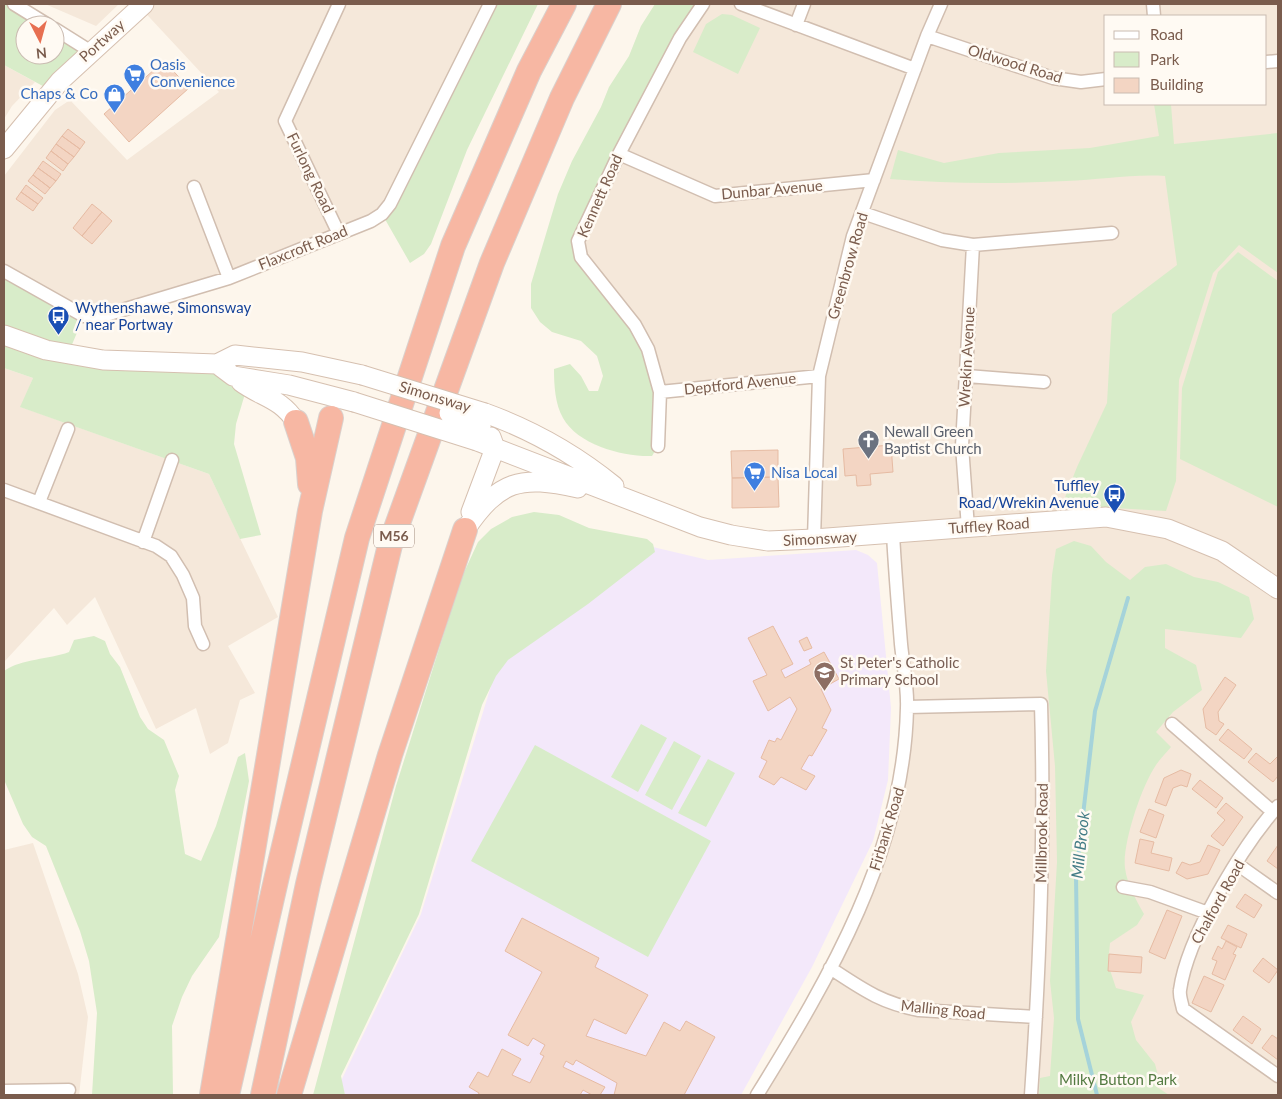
<svg xmlns="http://www.w3.org/2000/svg" width="1282" height="1099" viewBox="0 0 1282 1099" font-family="Lato,sans-serif">
<style>
.residential{fill:#f5e8da;fill-rule:evenodd}
.education{fill:#f3e8fa}
.green{fill:#d8ecc9}
.lines{fill:none;stroke-linecap:round;stroke-linejoin:round}
.stream{stroke:#a5d3da;stroke-width:4}
.building{fill:#f3d5c3;stroke:#e6bba3}
.street-casing{stroke:#d1beb0;stroke-width:15}
.secondary-casing{stroke:#d6c0b0;stroke-width:21}
.highway-casing{stroke:#dad1cd;stroke-width:26}
.street{stroke:#fff;stroke-width:12}
.secondary{stroke:#fff;stroke-width:19}
.highway{stroke:#f7b7a3;stroke-width:24}
.secondary-bridge-casing{stroke:#d6c0b0;stroke-width:21;stroke-linecap:butt}
.secondary-bridge{stroke:#fff;stroke-width:19}
.labels{text-anchor:middle;stroke-width:5;stroke-linejoin:round;paint-order:stroke}
.shield{fill:#fffaf3;stroke:#a28b7f;stroke-width:1}
.shield-label{font-size:14px;font-weight:bold;fill:#7a5c4d}
.street-label{font-size:15px;fill:#7a5c4d;stroke:#fffaf3}
.shop-label{font-size:15px;fill:#366cbe;stroke:#fffaf3;text-anchor:start}
.transit-label{font-size:15px;fill:#164399;stroke:#fffaf3;text-anchor:start}
.worship-label{font-size:15px;fill:#5b616d;stroke:#fffaf3;text-anchor:start}
.education-label{font-size:15px;fill:#785e54;stroke:#fffaf3;text-anchor:start}
.park-label{font-size:15px;fill:#537a41;stroke:#fffaf3}
.water-label{font-size:16px;font-style:italic;fill:#437c86;stroke:#fffaf3}
</style>
<rect width="100%" height="100%" fill="#fdf6ec"/>
<path class="residential" d="M45,4H119L96,26Z
M137,4H492L390,204L339,234L99,317L4,271V176L55,110L70,100L127,160L219,92Z
M703,4H1278V1095H757L830,968L885,844L907,707L893,535L814,539L819,376L660,392L578,241ZM1106,16H1266V104H1106Z
M4,65L35,82L12,106L4,119Z
M4,368L33,378L21,407L209,474L278,617L228,646L255,693L240,700L228,743L210,754L196,708L156,729L95,597L67,625L54,608L4,662Z
M33,843L78,974L88,1017L79,1095H4V850Z"/>
<path class="education" d="M636,543L708,560L856,550L868,555L877,563L891,708L888,780L873,841L812,967L741,1095H345L341,1081L421,914L499,660Z"/>
<path class="green" d="M4,4H14L48,25H25V55H55V29L90,51L52,91L4,65Z
M490,4H538L467,150L431,244L424,254L410,263L382,214Z
M655,4H703L578,241L581,257L635,325L660,392L658,446L652,456C623,457 578,445 563,418C555,404 554,385 554,369L570,364L581,376L589,391H598L603,376L597,356L581,341L552,332L540,322L531,308V284L558,194L572,161L601,107L609,87L629,56L641,26Z
M722,14L732,15L760,28L738,74L693,52L706,24Z
M1154,104H1171L1174,144L1278,133V273L1239,245L1213,273L1179,380L1176,481L1166,511L1062,505L1077,467L1107,403L1112,314L1177,265L1165,176C1132,174 1099,180 1066,181C1007,184 949,184 890,179L898,150L944,163L999,153L1090,148L1159,136Z
M1238,252L1278,281V507L1180,459L1182,388L1218,272Z
M4,271L84,316L68,354L217,364L247,387L236,424L234,444L261,535L240,539L209,474L20,407L33,378L4,368Z
M534,512L559,515L589,528L647,539L653,544L655,552L588,604L508,660L496,676L482,705L419,914L341,1076L345,1095H313L396,786L461,579L478,542L491,529L512,517Z
M1074,541L1091,546L1106,562L1130,580L1145,567L1166,564L1194,577L1218,582L1249,597L1254,619L1241,638L1165,629V648L1196,665L1202,690L1173,712L1156,732L1171,747C1166,753 1160,759 1156,765C1142,785 1122,844 1125,868C1127,884 1136,900 1144,914L1137,925L1110,943L1108,964L1116,988L1144,995L1131,1022L1136,1040L1155,1064L1160,1083L1157,1087L1169,1095H1039L1040,1078L1050,1076L1054,1018L1050,981L1057,862L1055,766L1046,671L1052,575L1056,549Z
M94,636L105,641L110,654L120,667L140,717L148,729L164,740L179,776L175,790L185,854L201,861L216,826L238,757L245,753L249,781L219,937L192,976L182,997L172,1026L173,1095H92L97,1013L89,961L80,931L46,846L32,837L23,824L5,782L4,671C23,658 48,660 69,652L74,640Z
M641,724L667,738L638,792L611,777Z
M674,741L701,756L672,810L645,795Z
M535,745L711,841L648,957L471,861Z
M708,759L735,773L706,827L678,813Z"/>
<g class="lines">
<path class="stream" d="M1097,1095L1078,1019L1076,876L1095,711L1128,598"/>
</g>
<path class="building" d="M164,61L189,88L129,142L104,114Z
M68,129L85,142L80,149L62,136Z
M62,136L80,149L74,157L56,144Z
M56,144L74,157L68,164L51,151Z
M51,151L68,164L63,171L46,158Z
M43,161L61,174L56,181L38,168Z
M38,168L56,181L50,188L33,175Z
M33,175L50,188L45,194L28,181Z
M26,185L43,198L38,204L21,192Z
M21,192L38,204L33,211L16,199Z
M92,204L102,212L82,236L73,228Z
M102,212L112,221L92,244L82,236Z
M891,445L893,472L870,474L871,485L857,486L856,475L845,476L843,449Z
M778,450V477L732,478L731,451Z
M778,477L779,507L732,508V478Z
M773,626L793,664L781,670L785,678L811,664L809,660L824,652L839,679L821,689L831,710L822,728L827,730L812,756L809,755L801,769L815,776L806,790L781,777L774,785L759,777L767,761L761,758L769,740L775,742L777,738L781,740L797,709L790,697L768,711L753,681L767,675L748,638Z
M807,637L812,648L804,651L799,641Z
M1225,677L1236,685L1218,712L1219,721L1224,724L1216,735L1206,728L1203,709Z
M1228,729L1252,749L1244,759L1219,740Z
M1256,753L1270,764L1278,756V776L1273,782L1248,762Z
M1181,770L1191,774L1187,787L1181,785L1173,788L1166,806L1155,802L1164,778Z
M1200,780L1223,798L1216,808L1192,789Z
M1226,803L1243,817L1223,846L1211,836L1225,820L1217,813Z
M1149,809L1164,815L1156,838L1140,832Z
M1140,839L1154,842L1151,853L1172,858L1169,871L1135,863Z
M1208,845L1220,850L1208,874L1187,879L1176,873L1182,862L1190,865L1200,862Z
M1278,845V869L1267,861Z
M1245,894L1262,905L1254,918L1236,907Z
M1167,910L1182,916L1165,959L1149,952Z
M522,918L599,958L595,967L648,995L626,1034L594,1019L586,1036L646,1056L664,1022L680,1031L686,1021L715,1037L684,1095H614L617,1083L576,1060L573,1065L566,1061L563,1067L605,1087L600,1095H592L583,1090L580,1095H478L479,1093L469,1087L478,1072L488,1077L502,1049L521,1059L512,1075L530,1083L544,1056L540,1054L545,1045L533,1038L528,1046L508,1035L542,972L505,951Z
M1228,925L1247,934L1241,948L1221,938Z
M1226,941L1237,947L1233,954L1236,955L1225,980L1212,974L1217,961L1212,959L1218,946L1222,949Z
M1109,954L1142,957L1141,973L1108,971Z
M1263,958L1278,970L1269,983L1253,971Z
M1204,976L1224,985L1211,1012L1192,1003Z
M1243,1016L1261,1029L1252,1044L1233,1030Z
M1272,1035L1278,1039V1060L1262,1048Z"/>
<g class="lines">
<defs>
<path id="street" d="M14,4L48,25
M339,4L285,121L339,234
M741,4L915,69
M1153,4L1154,16
M796,25L804,4
M55,29L90,51
M927,36L1053,78L1081,82L1106,79
M1266,62L1278,61
M619,154L715,196L874,180
M194,187L229,278
M863,213L942,240L973,245L1112,233
M4,271L84,316L99,317L229,278L371,221L382,214L390,204L490,4
M967,376L1044,382
M660,392L819,376
M658,446L660,392L648,349L635,325L581,257L578,241L619,154L680,38L703,4
M4,490L156,546L171,556L183,575L193,598L195,626L203,644
M39,502L68,429
M968,528L962,446L973,245
M814,539L819,376L853,236L927,36L941,4
M143,542L172,460
M907,707L1041,704C1045,835 1040,965 1031,1095
M1172,724L1273,812
M1278,806C1242,846 1187,938 1180,990C1179,996 1182,1003 1183,1009L1278,1076
M1237,864L1278,893
M1123,887L1150,892L1208,913
M830,968C862,989 881,1003 919,1010L1036,1017
M4,1091L69,1090
M757,1095C830,977 904,851 907,708C908,687 903,665 901,644C898,607 895,571 893,534"/>
<path id="secondary" d="M4,149L60,81L144,4
M4,335L46,350L103,360L217,364L235,355L302,362L362,375
M217,364L233,376L289,385L354,402
M241,382C261,397 281,398 296,422
M485,413C532,430 576,455 614,486
M477,441L700,527L731,535L768,541L814,539L1106,517L1168,529L1222,551L1278,589
M471,512L495,448L491,437
M465,530C499,480 520,475 578,488"/>
<path id="highway" d="M296,422L308,458L310,484
M212,1095L310,511L331,418
M227,1095L277,876L357,538L453,246L529,71L564,4
M263,1095L308,884L390,545L492,263L562,98L609,4
M289,1095L390,755L465,530"/>
</defs>
<use href="#street" class="street-casing"/>
<use href="#secondary" class="secondary-casing"/>
<use href="#highway" class="highway-casing"/>
<use href="#street" class="street"/>
<use href="#secondary" class="secondary"/>
<use href="#highway" class="highway"/>
<defs>
<path id="secondary-bridge" d="M362,375L485,413
M354,402L477,441
M449,413L481,426"/>
</defs>
<use href="#secondary-bridge" class="secondary-bridge-casing"/>
<use href="#secondary-bridge" class="secondary-bridge"/>
</g>
<defs>
<symbol id="supermarket-pin" viewBox="-11 -11 22 30"><path d="M0 17L-7.5 6A9.5 9.5 0 1 1 7.5 6Z" fill="#3f7fe0" stroke="#fffaf3"/><path d="M-6-5.5h2.5l.6 2H6L4.5 2H-2.5L-4.4-4H-6ZM-1.5 3.2a1.3 1.3 0 1 0 .1 0ZM3 3.2a1.3 1.3 0 1 0 .1 0Z" fill="#fff"/></symbol>
<symbol id="shop-pin" viewBox="-11 -11 22 30"><path d="M0 17L-7.5 6A9.5 9.5 0 1 1 7.5 6Z" fill="#3f7fe0" stroke="#fffaf3"/><path d="M-5-2.5h2.3a2.7 3.5 0 0 1 5.4 0H5L5.5 6h-11ZM-1.5-2.5h3a1.5 2.3 0 0 0-3 0Z" fill="#fff"/></symbol>
<symbol id="bus-pin" viewBox="-11 -11 22 30"><path d="M0 17L-7.5 6A9.5 9.5 0 1 1 7.5 6Z" fill="#1a4fb4" stroke="#fffaf3"/><path d="M-5-6H5V4H4V6H2V4H-2V6H-4V4H-5ZM-3.5-4V0h7V-4ZM-3.5 1.2v1.5H-2V1.2ZM2 1.2v1.5H3.5V1.2Z" fill="#fff"/></symbol>
<symbol id="church-pin" viewBox="-11 -11 22 30"><path d="M0 17L-7.5 6A9.5 9.5 0 1 1 7.5 6Z" fill="#6b7280" stroke="#fffaf3"/><path d="M-1.2-6h2.4v3.5h3.3v2.4h-3.3V6h-2.4V-.1h-3.3v-2.4h3.3Z" fill="#fff"/></symbol>
<symbol id="school-pin" viewBox="-11 -11 22 30"><path d="M0 17L-7.5 6A9.5 9.5 0 1 1 7.5 6Z" fill="#8d6e63" stroke="#fffaf3"/><path d="M0-5L7-2L0 1L-7-2ZM-4 1L0 2.5L4 1V4Q0 6-4 4Z" fill="#fff"/></symbol>
</defs>
<g fill-rule="evenodd">
<use href="#supermarket-pin" x="122" y="62" width="25" height="34"/>
<use href="#shop-pin" x="102" y="82" width="25" height="34"/>
<use href="#bus-pin" x="46" y="304" width="25" height="34"/>
<use href="#church-pin" x="856" y="428" width="25" height="34"/>
<use href="#supermarket-pin" x="742" y="460" width="25" height="34"/>
<use href="#bus-pin" x="1102" y="482" width="25" height="34"/>
<use href="#school-pin" x="812" y="660" width="25" height="34"/>
</g>
<g class="labels">
<rect class="shield" x="374" y="524.5" width="40" height="23" rx="4"/>
<g class="shield-label">
<text x="394" y="541">M56</text>
</g>
<g class="street-label">
<text transform="translate(102 41) rotate(-42)" y="5">Portway</text>
<text transform="translate(1015 64) rotate(17)" y="5">Oldwood Road</text>
<text transform="translate(310 173) rotate(64)" y="5">Furlong Road</text>
<text transform="translate(772 190) rotate(-5)" y="5">Dunbar Avenue</text>
<text transform="translate(600 196) rotate(-66)" y="5">Kennett Road</text>
<text transform="translate(303 248) rotate(-22)" y="5">Flaxcroft Road</text>
<text transform="translate(848 266) rotate(-74)" y="5">Greenbrow Road</text>
<text transform="translate(967 357) rotate(-87)" y="5">Wrekin Avenue</text>
<text transform="translate(740 384) rotate(-6)" y="5">Deptford Avenue</text>
<text transform="translate(435 397) rotate(17)" y="5">Simonsway</text>
<text transform="translate(989 526) rotate(-4)" y="5">Tuffley Road</text>
<text transform="translate(820 539) rotate(-3)" y="5">Simonsway</text>
<text transform="translate(887 829) rotate(-73)" y="5">Firbank Road</text>
<text transform="translate(1042 833) rotate(-89)" y="5">Millbrook Road</text>
<text transform="translate(1218 902) rotate(-61)" y="5">Chalford Road</text>
<text transform="translate(943 1010) rotate(6)" y="5">Malling Road</text>
</g>
<g class="shop-label">
<text x="150" y="70">Oasis<tspan x="150" dy="17">Convenience</tspan></text>
<text x="98" y="99" text-anchor="end">Chaps &amp; Co</text>
<text x="771" y="478">Nisa Local</text>
</g>
<g class="transit-label">
<text x="75" y="313">Wythenshawe, Simonsway<tspan x="75" dy="17">/ near Portway</tspan></text>
<text x="1099" y="491" text-anchor="end">Tuffley<tspan x="1099" dy="17">Road/Wrekin Avenue</tspan></text>
</g>
<g class="worship-label">
<text x="884" y="437">Newall Green<tspan x="884" dy="17">Baptist Church</tspan></text>
</g>
<g class="education-label">
<text x="840" y="668">St Peter's Catholic<tspan x="840" dy="17">Primary School</tspan></text>
</g>
<g class="park-label">
<text x="1118" y="1085">Milky Button Park</text>
</g>
<g class="water-label">
<text transform="translate(1080 845) rotate(-84)" y="6">Mill Brook</text>
</g>
</g>
<rect width="1282" height="1099" fill="none" stroke="#7a5c4d" stroke-width="10"/>
<rect x="1104" y="15" width="162" height="90" fill="#fffaf3" stroke="#cabbb1"/>
<rect x="1114" y="31" width="25" height="8" fill="#ffffff" stroke="#cabbb1"/>
<text x="1150" y="40" font-size="15" fill="#7a5c4d">Road</text>
<rect x="1114" y="52" width="25" height="15" fill="#d8ecc9" stroke="#cabbb1"/>
<text x="1150" y="65" font-size="15" fill="#7a5c4d">Park</text>
<rect x="1114" y="78" width="25" height="15" fill="#f3d5c3" stroke="#cabbb1"/>
<text x="1150" y="90" font-size="15" fill="#7a5c4d">Building</text>
<g transform="translate(40 40) rotate(174)"><circle r="24" fill="#fffaf3" stroke="#cabbb1"/>
<path d="M0-4L9 19L0 12L-9 19Z" fill="#e76f51"/>
<text y="-8" font-size="14" font-weight="bold" text-anchor="middle" fill="#7a5c4d">N</text>
</g>
</svg>
